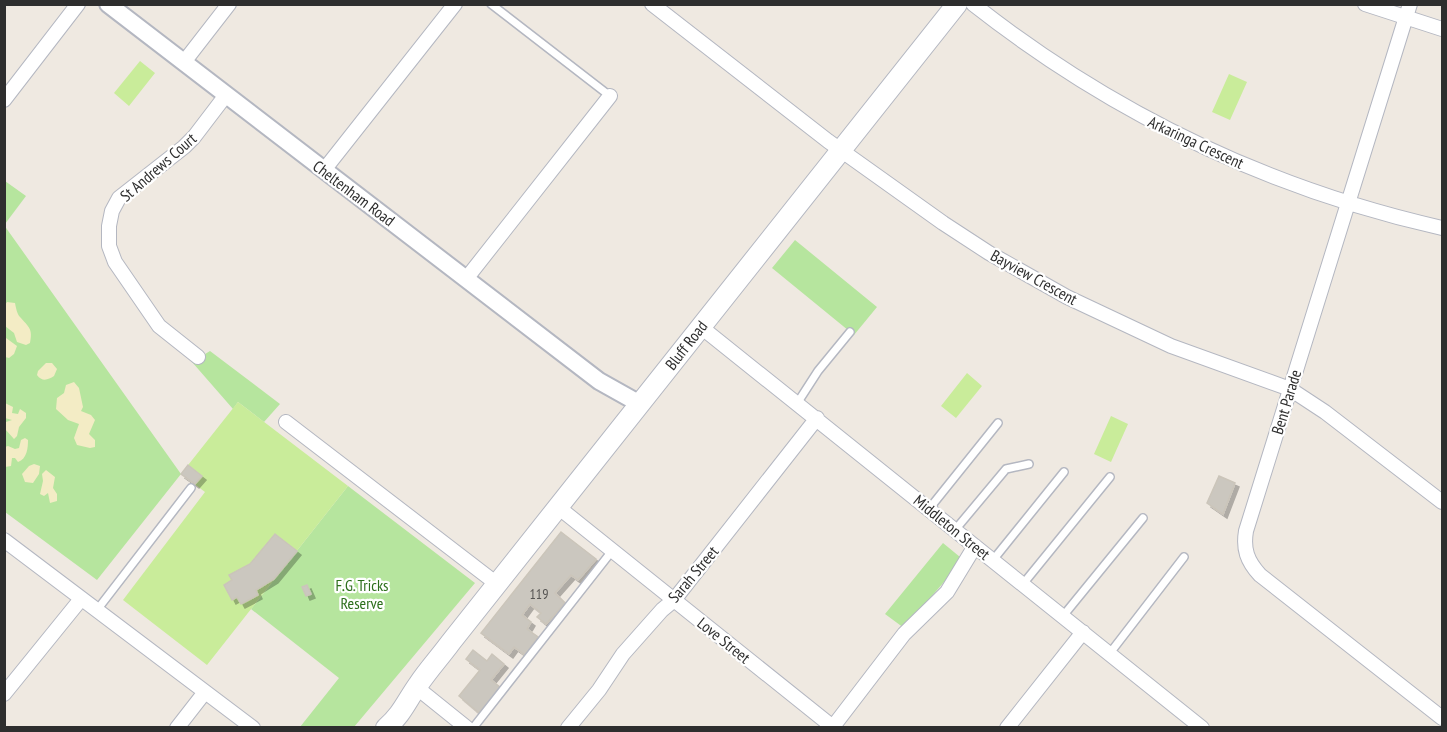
<svg xmlns="http://www.w3.org/2000/svg" width="1447" height="732" viewBox="0 0 1447 732" font-family="'PT Sans Narrow',sans-serif">
<style>
.green{fill:#b6e59e}
.sand{fill:#f3ecc5}
.pitch{fill:#c9ec9a}
.building{fill:#cbc7bf;stroke:#cbc5ba;stroke-width:1.5;filter:url(#shadow)}
.lines{fill:none;stroke-linecap:round;stroke-linejoin:round}
.service-casing{stroke:#b4b7c1;stroke-width:10}
.minor-casing{stroke:#b4b7c1;stroke-width:16}
.tertiary-casing{stroke:#b4b7c1;stroke-width:20}
.secondary-casing{stroke:#b4b7c1;stroke-width:22}
.service{stroke:#fff;stroke-width:7}
.minor{stroke:#fff;stroke-width:14}
.tertiary{stroke:#fff;stroke-width:16}
.secondary{stroke:#fff;stroke-width:20}
.labels{text-anchor:middle;stroke-width:4.5;stroke-linejoin:round;paint-order:stroke}
.number-label{font-size:14px;fill:#555452}
.street-label{font-size:16px;fill:#2e2e2e;stroke:#fff}
.park-label{font-size:16px;fill:#2c6e1b;stroke:#fff}
</style>
<defs>
<filter id="shadow"><feDropShadow dx="4" dy="4" stdDeviation="0" flood-color="#0004"/></filter>
</defs>
<rect width="100%" height="100%" fill="#efe9e1"/>
<path class="green" d="M5,181L26,196L5,224Z
M4,225L181,474L97,580L5,512Z
M795,240L877,307L854,335L772,268Z
M210,351L280,404L264,422L238,402L233,409L192,362Z
M348,486L475,583L354,727H300L339,678L251,609Z
M943,543L960,557L957,567L904,628L885,614Z"/>
<path class="sand" d="M7,302L15,303C16,308 17,314 20,317C29,327 33,329 30,343L26,345L17,342L14,333L5,326V305Z
M5,331L6,338L17,346L14,354L9,358L5,357Z
M46,363H52L57,369L54,376C48,380 42,382 37,375L38,371Z
M74,382L79,388L83,407L81,411L91,415L95,420L89,434L95,440V447L90,448L77,445L74,438L79,424L68,420L56,409L57,398L64,393L66,385Z
M5,403L13,407L12,413L18,414L20,409L26,413V418L19,427L17,436L14,439L5,429L6,422L12,420L5,418Z
M25,438L28,440C28,448 27,459 18,462L15,458H12L11,466L5,467V447L8,446L15,449L19,448L21,440Z
M34,464L40,466L39,474L33,483L25,482L22,474L29,466Z
M46,470L55,477L53,488L57,494V501L50,503L48,493L44,496L40,494L43,481L42,474Z"/>
<path class="pitch" d="M140,61L155,73L129,106L114,93Z
M1229,74L1247,82L1230,120L1212,112Z
M967,373L982,386L956,418L941,406Z
M238,402L348,486L207,665L123,600L205,492L181,474Z
M1111,416L1128,424L1111,462L1094,454Z"/>
<path class="building" d="M188,465L202,476L195,484L181,474Z
M1219,476L1235,483L1223,514L1207,503Z
M561,532L596,559L578,580L571,575L555,593L565,603L546,624L537,617L541,613L530,604L522,615L531,622L527,629L538,637L525,655L514,647L509,654L481,633Z
M275,534L297,551L274,579L256,590L258,595L241,604L237,597L232,600L224,585L232,580L229,575L250,564Z
M307,585L311,594L306,596L302,587Z
M473,650L487,661L492,654L504,664L491,680L500,687L479,713L459,696L480,670L466,659Z"/>
<g class="lines">
<defs>
<path id="service" d="M491,4L610,96
M798,402L818,371L850,332
M929,509L998,423
M955,530L1006,469L1029,464
M993,560L1064,472
M1023,584L1110,477
M97,610L191,488
M1063,616L1143,518
M1110,653L1184,557
M473,728L612,551"/>
<path id="minor" d="M652,4L828,141L943,223L989,253L1067,297L1171,346L1290,389L1325,412L1442,502
M973,4C1113,114 1270,189 1442,228
M1365,4L1442,29
M1410,4L1246,531C1243,549 1247,561 1260,575L1442,718
M184,62L229,4
M4,100L78,4
M324,170L455,4
M466,279L610,96
M701,327L1202,728
M198,357L159,326L115,262L109,246V226L112,211L119,198L184,147L194,137L226,95
M286,422L497,584
M558,507L834,728
M4,540L253,728
M416,687L467,728
M4,694L81,599
M177,728L205,692
M568,728L599,690L623,654L662,610L674,600L817,418
M832,728L904,634L947,592L975,546
M1007,728L1083,632"/>
<path id="tertiary" d="M108,4L599,381L640,404"/>
<path id="secondary" d="M386,728C402,714 406,702 418,685C428,670 440,657 451,642L957,4"/>
</defs>
<use href="#service" class="service-casing"/>
<use href="#minor" class="minor-casing"/>
<use href="#tertiary" class="tertiary-casing"/>
<use href="#secondary" class="secondary-casing"/>
<use href="#service" class="service"/>
<use href="#minor" class="minor"/>
<use href="#tertiary" class="tertiary"/>
<use href="#secondary" class="secondary"/>
</g>
<g class="labels">
<g class="number-label">
<text x="539" y="599">119</text>
</g>
<g class="street-label">
<text transform="translate(1196 142) rotate(25)" y="6">Arkaringa Crescent</text>
<text transform="translate(158 167) rotate(-41)" y="6">St Andrews Court</text>
<text transform="translate(354 193) rotate(37)" y="6">Cheltenham Road</text>
<text transform="translate(1034 277) rotate(29)" y="6">Bayview Crescent</text>
<text transform="translate(686 345) rotate(-52)" y="6">Bluff Road</text>
<text transform="translate(1286 402) rotate(-73)" y="6">Bent Parade</text>
<text transform="translate(952 527) rotate(39)" y="6">Middleton Street</text>
<text transform="translate(693 574) rotate(-50)" y="6">Sarah Street</text>
<text transform="translate(724 640) rotate(39)" y="6">Love Street</text>
</g>
<g class="park-label">
<text x="362" y="591">F.G. Tricks<tspan x="362" dy="18">Reserve</tspan></text>
</g>
</g>
<rect width="1447" height="732" fill="none" stroke="#2e2e2e" stroke-width="12"/>
</svg>
